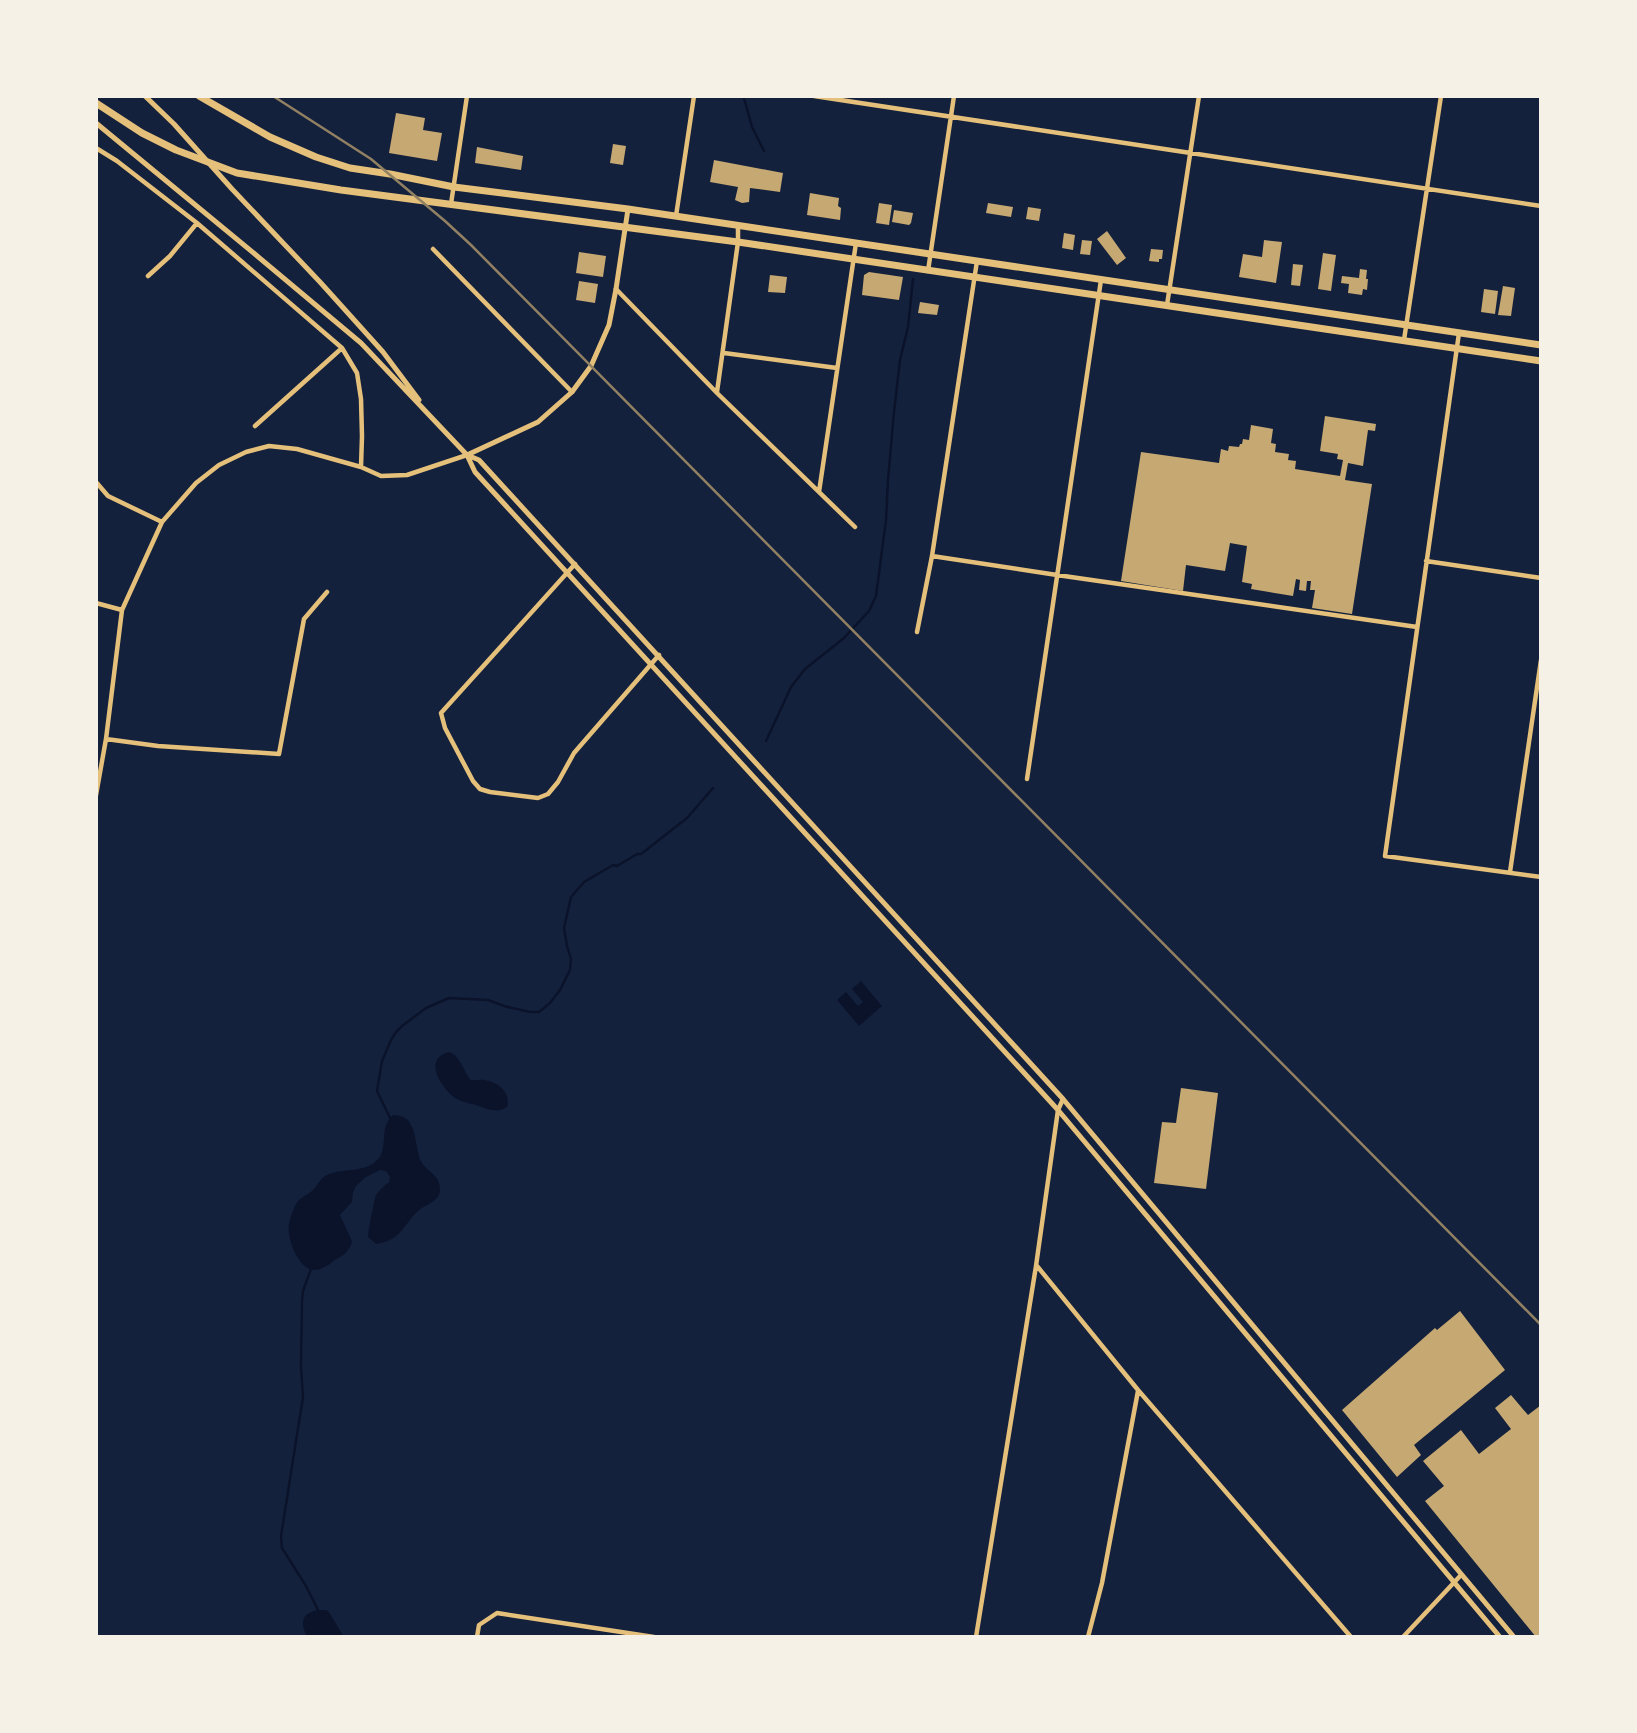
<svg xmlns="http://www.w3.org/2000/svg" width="1637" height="1733" viewBox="0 0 1637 1733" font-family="'Noto Sans',sans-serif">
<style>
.water{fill:#0b132b}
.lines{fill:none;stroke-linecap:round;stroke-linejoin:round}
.stream{stroke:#0b132b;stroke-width:2.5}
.building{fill:#c6a872}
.minor{stroke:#e5c07b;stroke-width:4.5}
.tertiary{stroke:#e5c07b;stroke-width:5}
.primary{stroke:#e5c07b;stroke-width:7}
.rail{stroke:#918062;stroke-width:2.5}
</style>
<rect width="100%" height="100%" fill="#14213d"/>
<path class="water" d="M861,981L882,1006L859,1026L837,1000L846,992L858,1006L863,1002L852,989Z
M449,1052C461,1056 463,1071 471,1080C477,1080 483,1079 489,1081C501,1084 511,1095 507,1107C496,1114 487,1109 476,1105C469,1103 461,1102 455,1098C441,1087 422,1059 449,1052Z
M393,1115C420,1114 413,1149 422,1163C428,1172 440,1175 440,1189C440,1202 426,1204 418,1211C403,1225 401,1241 376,1244L368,1237C368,1232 374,1200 376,1195C379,1190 384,1186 389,1182L390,1177L386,1171L380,1170L366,1177L356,1186L353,1192L352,1202L340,1215L352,1241C350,1251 344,1255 335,1260C330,1264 323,1269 316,1270C299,1272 286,1238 289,1224C290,1218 293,1209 296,1204C300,1197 308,1195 313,1190C318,1185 320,1178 327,1175C343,1167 365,1174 378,1159C389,1147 378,1128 393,1115Z
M318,1610H326L329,1612L344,1637H307C300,1623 301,1613 318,1610Z"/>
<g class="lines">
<path class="stream" d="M744,98L752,127L764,151
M766,741L791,687L805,669L844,638L869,611L876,596L886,520L888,480L894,412L900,360L908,327L913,279
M391,1120L377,1091L382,1061L391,1040L396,1032L402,1026L426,1008L449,998L488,1000L504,1006L530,1012H539L550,1003L560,990L570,970L571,959L567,946L564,928L571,897L584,882L613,865L617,866L637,854H641L687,818L713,788
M312,1266L303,1291L302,1301L301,1367L303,1397L281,1536L282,1548L306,1586L318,1610"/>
</g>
<path class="building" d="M396,113L425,118L423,130L442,133L437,161L389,153Z
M613,144L626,146L623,165L610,163Z
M477,147L523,156L521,170L475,163Z
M714,160L783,173L780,192L750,188L749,202L742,203L735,200L738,187L710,182Z
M810,193L839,198L838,206L841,208L840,220L807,215Z
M879,203L892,205L889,225L876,223Z
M988,203L1013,207L1011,217L986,213Z
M1028,207L1041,209L1039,221L1026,219Z
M894,210L913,213L911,223L909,225L892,222Z
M1107,231L1126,258L1117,265L1097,239Z
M1064,233L1075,235L1073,250L1062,248Z
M1082,240L1092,241L1090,255L1080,254Z
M1264,240L1282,242L1276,283L1239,277L1243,254L1262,257Z
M1151,249L1163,250L1162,259H1159V262L1149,261Z
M579,252L606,256L603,277L576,273Z
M1323,253L1336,255L1331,291L1318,289Z
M1293,264L1303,265L1300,286L1291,285Z
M1360,269L1367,270L1366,279H1368L1367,290L1363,289L1362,295L1348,293L1349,284L1341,283L1342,276L1359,278Z
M869,272L903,277L899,300L862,295L864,275Z
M770,275L787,277L785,293L768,292Z
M579,281L598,284L595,303L576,300Z
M1503,286L1515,288L1511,316L1498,315Z
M1484,289L1498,291L1495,314L1481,312Z
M920,302L939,305L937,315L918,313Z
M1325,416L1376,424L1375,431L1368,430L1363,466L1348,463L1345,480L1372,484L1352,614L1312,608L1315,590H1310L1311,581H1307L1306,591L1299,590L1300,580L1296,579L1293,596L1251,589L1252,584L1242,582L1247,546L1230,543L1225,571L1186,565L1183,591L1121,581L1141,452L1219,463L1221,449L1228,451L1229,446L1239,447L1240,444H1242L1243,439L1249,440L1251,425L1273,429L1271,443L1276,444L1275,452L1289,454L1288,460L1296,461L1295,469L1340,476L1343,460L1337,459L1338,454L1320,451Z
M1181,1088L1218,1093L1206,1189L1154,1183L1162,1122L1176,1123Z
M1460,1311L1505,1370L1414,1445L1421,1455L1397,1477L1342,1410L1435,1328L1437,1330Z
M1511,1395L1528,1415L1541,1405V1637H1536L1425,1501L1444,1486L1423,1461L1461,1430L1479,1454L1511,1429L1495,1408Z"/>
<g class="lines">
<path class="minor" d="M814,96C1057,131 1298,171 1541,206
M96,148L117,161L197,223L342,348L357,373L361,399L362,436L361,467
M451,204L467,96
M676,216L694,96
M433,249L572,392
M928,271L954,96
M148,276L170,256L197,223
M616,289L717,393L855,527
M1167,305L1199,96
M1459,333L1385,856L1541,877
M1404,340L1441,96
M724,353L837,368
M717,392L738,242V227
M255,426L342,348
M96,482L108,496L162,522
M819,492L856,243
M932,556L1057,575L1417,627
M1426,561L1541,578
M575,564L441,713L445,728L473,781L480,789L490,792L538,798L548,794L558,782L574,753L659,655
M96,603L122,610
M917,632L932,556L977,261
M106,739L158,746L279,754L304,619L327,592
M1027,779L1101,280
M96,795L106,739L122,610L162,522L196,483L219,465L246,452L269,446L297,449L361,467L381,476L407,475L467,455
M1510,872L1541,660
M1037,1266L1138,1390L1351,1637
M477,1637L479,1625L497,1613L654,1637
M976,1637L1036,1266L1058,1110L1063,1099
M1088,1637L1102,1583L1138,1391
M1403,1637L1461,1575"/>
<path class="tertiary" d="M145,96L174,124L232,189L320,282L383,352L419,400
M96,123L256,255L361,343L467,455L475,472L1058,1110L1500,1637
M467,455L479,460L1063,1099L1514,1637
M467,455L538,422L572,392L591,366L609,325L616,289L628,209"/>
<path class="primary" d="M199,96L270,137L316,157L350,168L390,174L454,187L628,209L1541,345
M96,103L142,133L176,150L237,173L341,190L738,242L1541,361"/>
<path class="rail" d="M273,96L371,159L445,221L471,245L1541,1325"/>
</g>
<rect width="1637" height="1733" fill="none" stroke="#f6f1e7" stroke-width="196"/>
</svg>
